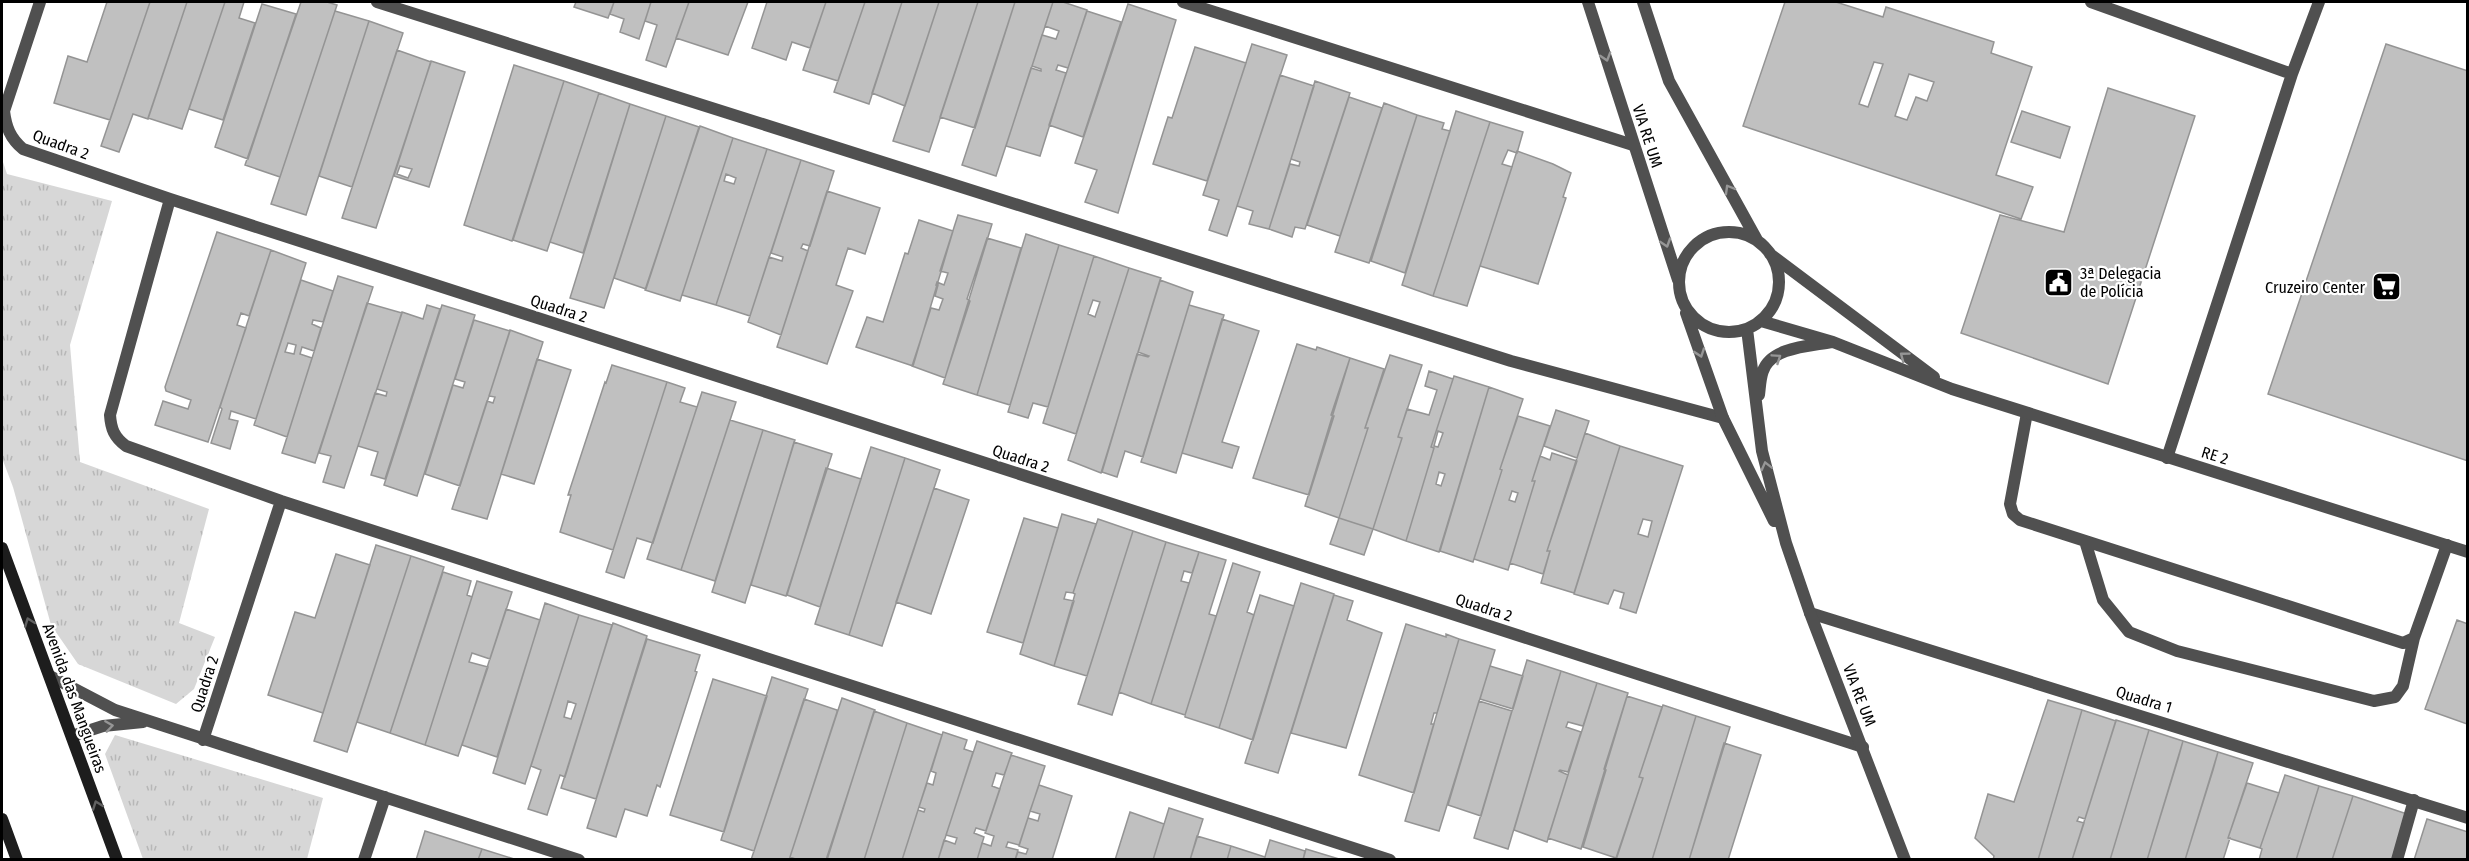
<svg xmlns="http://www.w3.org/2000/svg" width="2469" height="861" viewBox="0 0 2469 861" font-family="'Fira Sans Condensed',sans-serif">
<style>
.grass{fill:url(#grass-tufts)}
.building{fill:#c0c0c0;stroke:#949494;stroke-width:1.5;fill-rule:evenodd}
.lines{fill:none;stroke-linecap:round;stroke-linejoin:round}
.service{stroke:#505050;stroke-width:12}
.pedestrian{stroke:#505050;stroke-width:12}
.minor{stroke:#505050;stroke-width:12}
.tertiary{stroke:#505050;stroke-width:12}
.secondary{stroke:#1d1d1d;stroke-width:12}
.oneway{stroke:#969696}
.oneway2{stroke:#616161}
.labels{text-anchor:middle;stroke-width:4.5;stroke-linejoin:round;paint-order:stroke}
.street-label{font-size:16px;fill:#000;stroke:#fff}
.poi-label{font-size:16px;fill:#000;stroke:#fff;text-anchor:start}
</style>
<defs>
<pattern id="grass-tufts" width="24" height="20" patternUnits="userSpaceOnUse" patternTransform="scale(1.5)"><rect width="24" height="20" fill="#d7d7d7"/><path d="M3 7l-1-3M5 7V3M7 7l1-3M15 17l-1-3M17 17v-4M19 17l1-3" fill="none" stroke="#b7b7b7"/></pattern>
</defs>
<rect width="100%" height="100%" fill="#fff"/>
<path class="grass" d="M2,159L7,174L112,201L70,345L80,462L209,509L179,623L215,637L194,689L176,704L78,664L51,625L13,487L2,458Z
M115,735L323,798L307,859H143L105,754Z"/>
<path class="building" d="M107,2H150L110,120L54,103L68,56L87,62Z
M150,2H187L148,119L133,114L119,152L101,146Z
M187,2H225L182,129L148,118Z
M225,2H244L239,18L255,23L223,120L189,109Z
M301,2H327L337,5L280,177L245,165Z
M576,2H614L608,18L574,7Z
M614,2H651L639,39L620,32L624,19L610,14Z
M651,2H689L666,67L646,60L657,25L645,21Z
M689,2H748L728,55L676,38Z
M767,2H826L810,48L792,42L786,60L752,48Z
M826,2H865L838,81L803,70Z
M865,2H902L869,104L834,92Z
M902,2H939L905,106L872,93Z
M939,2H978L929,152L893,141Z
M978,2H1015L975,128L940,117Z
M1015,2H1053L996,176L962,165Z
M1053,2H1063L1087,10L1068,68L1058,65L1056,70L1066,73L1040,156L1006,146L1031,68L1041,71V69L1032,66L1042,35L1056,39L1059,31L1045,26Z
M1785,2H1836L1883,17L1886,7L1994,42L1991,53L2032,67L1996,175L2033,187L2021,219L1743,126ZM1874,62L1883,64L1868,107L1859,104ZM1909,74L1934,82L1927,101L1916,97L1907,120L1895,116Z
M262,4L296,14L248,159L215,147Z
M1128,4L1176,20L1118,213L1085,202L1097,170L1075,163Z
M335,11L369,21L306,215L271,204Z
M1087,11L1121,22L1083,137L1049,125Z
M369,21L403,33L352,187L319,176Z
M1252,44L1287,55L1227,236L1209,230L1219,200L1203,195Z
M2386,44L2468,71V461L2268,394Z
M1195,47L1246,63L1207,181L1153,164L1168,117L1172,118Z
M397,50L431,62L376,228L342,218Z
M431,61L465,72L429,187L394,176ZM400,166L412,169L408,178L397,174Z
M514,65L564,81L512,241L464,225Z
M1280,75L1314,86L1269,229L1249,224L1253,211L1237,206Z
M564,81L599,93L547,251L513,240Z
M1315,81L1350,93L1305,229L1295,227L1292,237L1269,229L1290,164L1299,166L1300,162L1291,159Z
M2108,88L2195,116L2108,384L1961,333L2000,215L2064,232Z
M599,93L630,104L583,253L550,242Z
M1349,97L1382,108L1340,236L1307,225Z
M1384,103L1417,115L1369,263L1335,252Z
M630,104L666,116L604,308L570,298Z
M1456,111L1490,122L1433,296L1402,285Z
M2022,111L2070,127L2060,158L2011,142Z
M1417,115L1444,123L1442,129L1450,131L1405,273L1371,261Z
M666,116L699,127L646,289L614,278Z
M1490,122L1523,132L1517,153L1508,150L1502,164L1512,167L1467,306L1433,296Z
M700,126L733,138L680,301L645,290Z
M733,138L767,149L716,305L682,295ZM726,174L736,178L734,184L724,181Z
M767,149L801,160L750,316L716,305Z
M1517,151L1553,164L1571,173L1563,197L1566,198L1538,284L1480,266Z
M801,160L834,171L810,246L803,244L801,248L808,251L781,335L748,322L769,257L782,261L783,257L771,253Z
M827,191L880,208L865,254L848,248L836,285L853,291L827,364L777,347Z
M958,215L992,224L945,378L912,366L931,308L939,310L943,299L935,296L938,285H936L937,282L944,285L948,273L940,271Z
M919,220L953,231L913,366L856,347L867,317L883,322L905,253L908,254Z
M217,232L271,250L249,316L241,313L237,325L246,328L208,442L155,425L163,401L188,409L191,400L166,391L165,387Z
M1026,234L1059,245L1010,405L977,395Z
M987,238L1021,248L977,395L943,384L970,301L967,299Z
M1059,245L1094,256L1048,407L1033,403L1028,418L1008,412Z
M271,250L306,263L256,419L231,411L229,419L238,421L230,449L211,443L222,409L220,407Z
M1094,256L1129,268L1076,434L1043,423ZM1093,300L1100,302L1095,317L1088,314Z
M1129,268L1161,278L1101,473L1068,460Z
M338,276L373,287L315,463L282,453Z
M301,280L333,291L323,322L313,320L312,324L321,328L314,351L302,347L300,354L312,358L287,437L254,425ZM288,343L296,345L294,354L285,352Z
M1160,280L1193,292L1143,457L1125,451L1117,477L1102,472L1137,354L1148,357L1149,356L1138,352Z
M367,303L402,313L344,488L323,482L331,456L319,453Z
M427,305L440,309L385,479L371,475L378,452L358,446L375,393L386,396L387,392L377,389L402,312L423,319Z
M442,305L475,315L417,496L384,485Z
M1189,305L1224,315L1176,473L1141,462Z
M1222,319L1259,331L1222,442L1239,447L1232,468L1182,453Z
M474,320L510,331L460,486L425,474L453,385L463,388L465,382L455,379Z
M510,330L543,342L487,519L452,509L487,401L493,403L495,397L489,396Z
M1297,344L1316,350L1317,347L1350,358L1331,415L1334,416L1309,495L1253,478Z
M1390,355L1422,365L1398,437L1402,438L1373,529L1339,518L1368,428H1365Z
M1350,358L1384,369L1365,428H1368L1339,518L1305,506Z
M537,359L571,370L534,484L501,474Z
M612,365L667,382L613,550L560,532L571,495H568L605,382L606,383Z
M1429,371L1453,379L1431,447L1434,448L1406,541L1373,529L1402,438L1398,437L1407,409L1429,415L1437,390L1425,386Z
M1454,376L1489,387L1439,552L1406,541L1434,448L1431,447ZM1438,431L1443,433L1438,447L1434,446ZM1439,472L1445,474L1441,486L1436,484Z
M667,382L685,388L680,402L697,407L653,543L637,538L624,578L606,572Z
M1489,387L1523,399L1500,469L1502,470L1473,562L1440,551Z
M702,392L736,402L681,570L647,559Z
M1556,410L1589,421L1577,458L1544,446Z
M1518,416L1550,426L1532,481H1535L1508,570L1474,559L1502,470L1500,469ZM1512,491L1518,493L1515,502L1509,500Z
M730,420L763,430L715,581L681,570Z
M763,430L795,440L745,603L712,592Z
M1585,433L1620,446L1574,593L1541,583L1550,551H1547Z
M794,442L832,454L786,596L751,585Z
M1620,446L1683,466L1636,613L1620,608L1624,593L1614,590L1608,604L1574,594ZM1643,519L1652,521L1648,537L1638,534Z
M871,447L905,458L849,635L815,624Z
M1552,453L1577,461L1547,551H1550L1543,574L1510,563L1535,481H1532L1540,456L1550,460Z
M905,458L940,470L882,646L849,635Z
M826,468L861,479L820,607L787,595Z
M934,488L969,500L931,614L896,602Z
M1062,514L1096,524L1073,593L1066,592L1064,599L1074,601L1054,666L1020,654Z
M1024,518L1058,528L1023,643L987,632Z
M1339,518L1373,529L1364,555L1330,544Z
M1098,519L1133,531L1087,676L1054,666L1075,594L1073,593Z
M1133,531L1166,542L1112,715L1078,704Z
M1166,542L1199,552L1192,573L1184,571L1181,581L1189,583L1151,704L1119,692Z
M376,545L411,556L347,752L314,741Z
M1199,552L1226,560L1209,614L1216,616L1185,715L1151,704Z
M336,554L370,565L323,713L268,695L295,612L315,618Z
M411,556L444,567L390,733L357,722Z
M1233,563L1260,572L1247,612L1254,615L1219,728L1185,717V715Z
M443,572L471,581L467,595L472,597L425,745L390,733Z
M477,581L512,592L490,659L472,653L469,662L488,667L458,756L425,745Z
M1301,583L1334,594L1278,773L1245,763Z
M1260,595L1294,606L1253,740L1219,728Z
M1334,595L1353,601L1347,620L1382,633L1346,748L1291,733Z
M545,603L579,615L525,784L493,773Z
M506,609L540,620L497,757L462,745Z
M579,615L612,625L565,777L560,775L547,815L528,809L541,770L531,766ZM568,701L576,704L571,719L564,717Z
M2457,620L2468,624L2467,724L2425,709Z
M613,623L647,636L596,799L561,788Z
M1406,624L1446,637V634L1459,639L1437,713H1434L1431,724H1434L1414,793L1359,775Z
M647,639L700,655L695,671L697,672L660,787L657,785L647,816L625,809L616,837L587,828Z
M1459,639L1495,650L1439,831L1405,821Z
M1527,660L1561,671L1508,849L1474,838Z
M1490,666L1523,676L1513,709L1480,699Z
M1561,671L1597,683L1583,726L1568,722L1566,727L1581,732L1568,772L1560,770L1559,771L1568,775L1547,842L1514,830Z
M772,677L808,689L754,851L721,840Z
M713,679L767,696L724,832L670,815Z
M1597,683L1628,693L1581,849L1548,838Z
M1627,696L1662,707L1639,777L1643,778L1616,858L1583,847L1606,770L1604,769Z
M842,698L875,710L826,860H798L790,857Z
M804,699L837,710V712L789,860H751Z
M2048,700L2082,710L2038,860H1993L1994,856L1975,838L1988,794L2014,802Z
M1479,701L1512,711L1481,816L1448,805Z
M1663,705L1696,716L1652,860H1616L1643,778L1639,777Z
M2082,710L2116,721L2115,724L2085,819L2079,817L2077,821L2084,823L2072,860H2038Z
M874,711L907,723L864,860H827Z
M1696,716L1730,727L1689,860H1652Z
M2116,720L2149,730L2110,860H2072Z
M907,723L942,735L940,741L902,860H864Z
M2149,730L2183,741L2178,759L2147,860H2110Z
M943,732L967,740L964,749L973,752L938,860H902L918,810L924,812L925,809L919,807L927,783L933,785L936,773L931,771Z
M977,741L1012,753L1004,775L996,773L992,786L1000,789L986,831L976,828L974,833L984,837L977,860H938L944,840L955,844L957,838L946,835Z
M2183,741L2218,752L2213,770L2185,860H2147Z
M1724,743L1761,755L1728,860H1689Z
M2218,752L2253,763L2228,838H2230L2223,860H2185Z
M1011,755L1045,766L1019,845L1008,842L1006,847L1018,850L1015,860H977L982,843L991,846L994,836L985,833Z
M2285,775L2319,786L2296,860H2259L2262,849L2260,848Z
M2247,783L2279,793L2260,848L2228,838Z
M1039,785L1072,796L1052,860H1015L1018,852L1026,854L1028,849L1019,846L1028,818L1038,821L1040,814L1030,811Z
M2319,786L2353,796L2332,860H2296Z
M2353,796L2407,814L2392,860H2332Z
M1169,808L1203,819L1190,860H1153Z
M1130,812L1164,824L1153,860H1115Z
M2427,819L2468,832V860H2414Z
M425,831L482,849L478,860H416Z
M1197,836L1231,846L1227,860H1190Z
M1270,840L1305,851L1303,860H1264Z
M1231,846L1265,857L1264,860H1227Z
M482,849L514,859L478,860Z
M1306,849L1339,859L1303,860Z"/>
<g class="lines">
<path class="service" d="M2091,2L2292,74
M2027,413L2010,504L2013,514L2020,520L2403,643L2414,638L2447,545
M2167,458L2292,74L2319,2
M2085,541L2103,600L2129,632L2177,651L2374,701L2395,697L2403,686L2414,638"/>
<path class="pedestrian" d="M2397,860L2414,800"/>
<path class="minor" d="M40,2L4,111C6,127 10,138 23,149L170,199L1863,747
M377,2L1511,361L1723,418
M1183,2L1633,145
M170,199L110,415C111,429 114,437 126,446L281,501L1390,860
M1810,613L2468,818
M50,676L115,710L579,860
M72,736L103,726L143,722
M203,740L281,501
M364,860L385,797"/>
<path class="tertiary" d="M1588,2L1678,280
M1643,2L1669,81L1757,240
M1679 282a50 50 0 1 1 100 0a50 50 0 1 1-100 0Z
M1770,254L1934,377
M1686,313L1723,418L1774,521
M1761,321L1833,342L1952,389L2468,552
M1747,329L1762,451L1786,543L1810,613L1905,860
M1759,395C1760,388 1760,379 1763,371C1771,347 1811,346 1831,342"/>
<path class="secondary" d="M2,548L117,860
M2,819L17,860"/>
</g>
<defs><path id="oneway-chevron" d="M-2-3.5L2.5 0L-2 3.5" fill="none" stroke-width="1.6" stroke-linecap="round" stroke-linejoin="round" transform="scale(1.5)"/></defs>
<g class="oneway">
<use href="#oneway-chevron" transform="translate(1606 57) rotate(73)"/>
<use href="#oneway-chevron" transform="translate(1729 189) rotate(-120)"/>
<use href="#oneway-chevron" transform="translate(1666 243) rotate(72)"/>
<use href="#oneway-chevron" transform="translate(1700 353) rotate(71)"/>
<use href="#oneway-chevron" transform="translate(1904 356) rotate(-143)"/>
<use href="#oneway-chevron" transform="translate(1777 358) rotate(-34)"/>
<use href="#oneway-chevron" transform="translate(1766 466) rotate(-104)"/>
<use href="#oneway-chevron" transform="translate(109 726) rotate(-8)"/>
</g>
<g class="oneway2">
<use href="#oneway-chevron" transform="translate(29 622) rotate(-111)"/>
<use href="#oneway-chevron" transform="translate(97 805) rotate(-110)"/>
</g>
<defs>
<symbol id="civic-square" viewBox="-11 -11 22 22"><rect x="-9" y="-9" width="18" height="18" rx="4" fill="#000" stroke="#fff"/><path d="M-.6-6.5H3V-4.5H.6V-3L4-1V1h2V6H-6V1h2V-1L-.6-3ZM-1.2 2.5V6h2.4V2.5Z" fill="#fff"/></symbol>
<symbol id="supermarket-square" viewBox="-11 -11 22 22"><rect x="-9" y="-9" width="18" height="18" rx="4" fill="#000" stroke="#fff"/><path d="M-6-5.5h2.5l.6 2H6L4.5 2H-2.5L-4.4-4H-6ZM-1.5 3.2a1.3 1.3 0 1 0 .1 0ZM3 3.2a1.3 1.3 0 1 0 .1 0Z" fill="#fff"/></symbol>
</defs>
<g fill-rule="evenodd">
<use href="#civic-square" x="2042" y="266" width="33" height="33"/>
<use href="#supermarket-square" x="2370" y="270" width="33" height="33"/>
</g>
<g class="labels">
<g class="street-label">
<text transform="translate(1648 136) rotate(72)" y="6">VIA RE UM</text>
<text transform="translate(61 144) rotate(20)" y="6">Quadra 2</text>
<text transform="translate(559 308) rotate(18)" y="6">Quadra 2</text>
<text transform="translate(2215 455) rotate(17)" y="6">RE 2</text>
<text transform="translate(1021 458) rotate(18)" y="6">Quadra 2</text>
<text transform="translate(1484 607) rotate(18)" y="6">Quadra 2</text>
<text transform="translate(204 684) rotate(-72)" y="6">Quadra 2</text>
<text transform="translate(1860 695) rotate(69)" y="6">VIA RE UM</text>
<text transform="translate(75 698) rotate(70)" y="6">Avenida das Mangueiras</text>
<text transform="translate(2144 699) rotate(17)" y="6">Quadra 1</text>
</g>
<g class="poi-label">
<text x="2080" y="279">3ª Delegacia<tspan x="2080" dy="18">de Polícia</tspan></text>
<text x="2365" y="293" text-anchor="end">Cruzeiro Center</text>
</g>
</g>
<rect width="2469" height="861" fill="none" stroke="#000000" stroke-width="6"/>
</svg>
